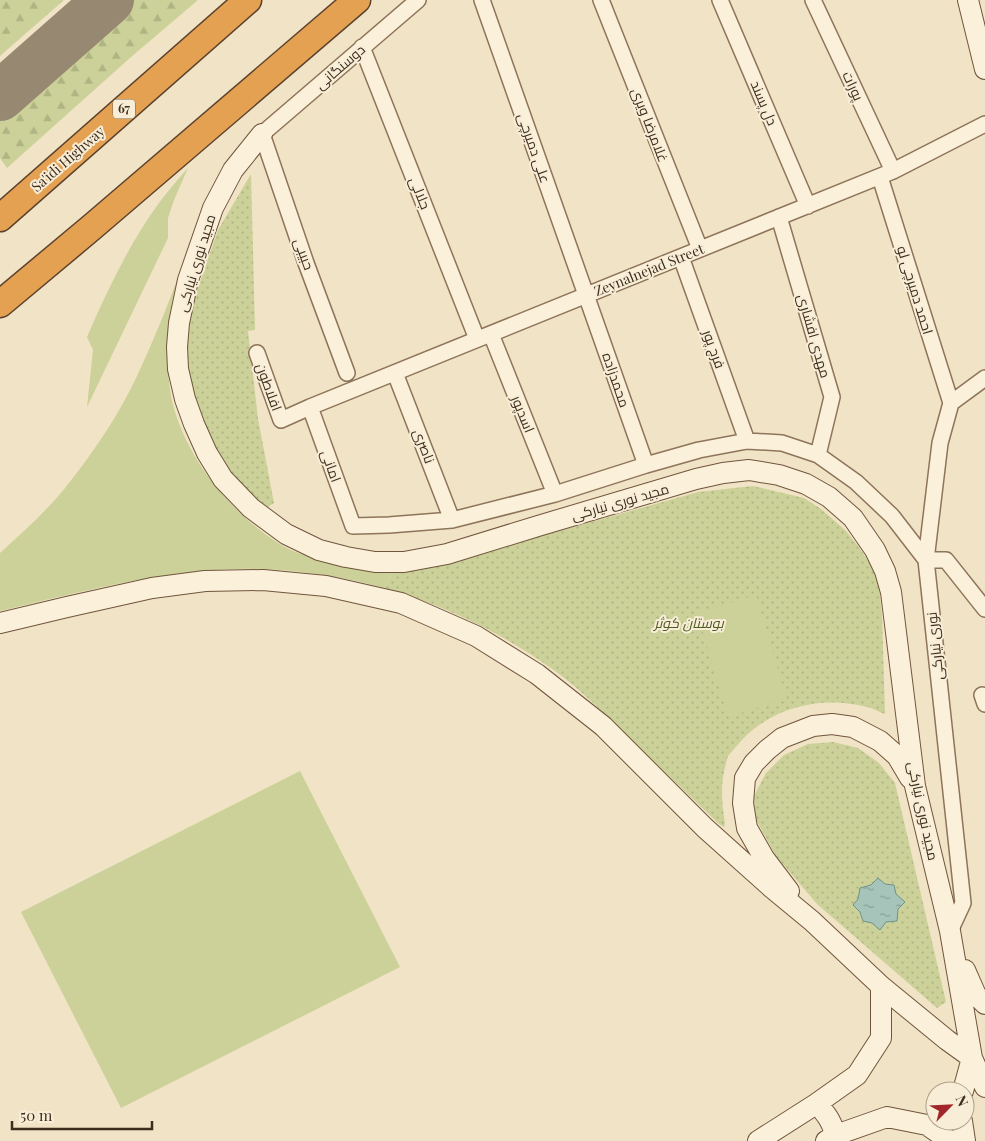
<svg xmlns="http://www.w3.org/2000/svg" width="985" height="1141" viewBox="0 0 985 1141" font-family="'Playfair Display',Cairo,serif">
<style>
.grass{fill:url(#grass-dots)}
.forest{fill:url(#forest-firs)}
.garden{fill:#cbd198}
.water{fill:url(#water-ripples);stroke:#6d9489}
.lines{fill:none;stroke-linecap:round;stroke-linejoin:round}
.taxiway{stroke:#978872;stroke-width:50}
.street-casing{stroke:#8e745a;stroke-width:18}
.secondary-casing{stroke:#70553d;stroke-width:22}
.highway-casing{stroke:#5c422e;stroke-width:29}
.street{stroke:#fbf0da;stroke-width:15}
.secondary{stroke:#fbf0da;stroke-width:20}
.highway{stroke:#e5a152;stroke-width:26}
.labels{text-anchor:middle;stroke-width:4;stroke-linejoin:round;paint-order:stroke}
.shield{fill:#f8edd6;stroke:#756755;stroke-width:1}
.shield-label{font-size:12px;font-weight:bold;fill:#3d2d1e}
.street-label{font-size:14px;fill:#3d2d1e;stroke:#f8edd6}
.park-label{font-size:14px;font-style:italic;fill:#4e5b24;stroke:#f8edd6}
</style>
<defs>
<pattern id="grass-dots" width="8" height="8" patternUnits="userSpaceOnUse" patternTransform="scale(1.25)"><rect width="8" height="8" fill="#cbd198"/><path d="M2 2h.1M6 6h.1" fill="none" stroke="#afb483" stroke-width="1.8" stroke-linecap="round"/></pattern>
<pattern id="forest-firs" width="22" height="20" patternUnits="userSpaceOnUse" patternTransform="scale(1.25)"><rect width="22" height="20" fill="#cbd198"/><path d="M5 1l3.5 6h-7zM16 11l3.5 6h-7z" fill="#afb483"/></pattern>
<pattern id="water-ripples" width="26" height="14" patternUnits="userSpaceOnUse" patternTransform="scale(1.25)"><rect width="26" height="14" fill="#a7c4bb"/><path d="M2 4q2-2 4 0t4 0M15 11q2-2 4 0t4 0" fill="none" stroke="#89a097"/></pattern>
</defs>
<rect width="100%" height="100%" fill="#f1e3c5"/>
<path class="grass" d="M251,174L255,330L248,331L258,419L274,503L265,509L243,489L211,446L191,391L185,354L188,317L218,230Z
M753,486L804,498L821,509L845,530L858,546L869,562L879,584L882,616L885,714C879,712 873,708 867,707C822,695 772,707 741,741C737,746 732,751 728,756C727,759 726,764 725,767C720,788 722,803 725,824L724,827L719,824C689,795 658,766 628,737C605,714 581,690 555,671C503,633 446,606 384,588L393,573L570,528L698,492Z
M833,742L858,748L879,763L895,783L946,1002L937,1008L817,904L776,856L755,818L754,796L766,773L784,755L808,744Z"/>
<path class="forest" d="M0,0H64L0,56Z
M122,0H198L131,57L7,168L0,158V106Z"/>
<path class="garden" d="M188,168L174,200L168,218V238L87,407L93,350L87,337C107,291 129,244 159,203C168,191 178,179 188,168Z
M185,258C180,276 172,296 170,314C167,332 167,352 168,371C169,382 170,394 173,405C188,461 233,516 283,546C294,552 306,556 318,559C343,567 367,572 393,573L384,588C327,572 264,565 204,571C135,577 67,595 0,611V553C24,531 49,509 69,483C95,450 120,413 138,374C155,337 171,298 185,258Z
M756,595L787,699L728,717L697,613Z
M300,771L400,967L121,1108L21,912Z"/>
<path class="water" d="M878,878L885,884L894,885L896,894L905,902L898,909L897,921L886,922L880,930L872,923L863,921L860,912L853,905L858,899L860,888L871,885Z"/>
<g class="lines">
<path class="taxiway" d="M0,96L109,0"/>
<defs>
<path id="street" d="M482,0L646,465
M601,0L700,249
M720,0L808,206
M813,0L893,171
M362,47L477,339
M880,177L951,403
M779,217L832,397L818,455
M681,257L747,441
M491,334L555,494
M257,353L281,420L310,407L893,171L985,124
M347,373L306,263L262,134L418,0
M395,373L452,520
M310,407L353,526L389,525L452,520L555,494L646,465L699,450L747,441L782,443L818,455L856,482L892,516L926,560H946L985,609
M982,695L985,704
M950,931L963,903L926,560L940,443L951,403L985,378"/>
<path id="secondary" d="M968,0L985,69
M262,134L233,170L213,208L188,280L179,323L177,347L178,369L185,399L194,424L207,453L223,479L251,508L286,534L319,550L346,557L375,562H404L447,554L538,526L696,479L723,473L749,470L779,475L806,484L829,497L853,518L875,550L885,571L891,592L915,786L950,931L972,1058L985,1087
M0,623L67,607L152,588L205,581L263,580L326,586L401,603L476,636L537,674L603,726L705,828L772,888L812,921L881,986L947,1040L972,1058
M789,891L764,858L747,828L743,803L745,778L754,763L767,750L782,738L813,726L832,724L853,727L880,741L897,756L910,778
M965,970L976,995L985,1004
M963,1091L972,1058
M816,1104C827,1113 831,1122 836,1135
M962,1121L965,1141
M758,1141L816,1104L857,1075L881,1038V986
M826,1141L836,1135L887,1117L927,1125L950,1141"/>
<path id="highway" d="M0,218L248,0
M0,304L92,227L357,0"/>
</defs>
<use href="#street" class="street-casing"/>
<use href="#secondary" class="secondary-casing"/>
<use href="#highway" class="highway-casing"/>
<use href="#street" class="street"/>
<use href="#secondary" class="secondary"/>
<use href="#highway" class="highway"/>
</g>
<g class="labels">
<rect class="shield" x="113" y="99.5" width="22" height="19" rx="4"/>
<g class="shield-label">
<text x="124" y="113">67</text>
</g>
<g class="street-label">
<text transform="translate(340 67) rotate(-41)" y="5">دوسنگانی</text>
<text transform="translate(853 86) rotate(65)" y="5">پورات</text>
<text transform="translate(764 103) rotate(67)" y="5">دل پسند</text>
<text transform="translate(650 125) rotate(69)" y="5">غلامرضا ویری</text>
<text transform="translate(534 148) rotate(71)" y="5">علی دمیرچی</text>
<text transform="translate(68 159) rotate(-41)" y="5">Sa'idi Highway</text>
<text transform="translate(420 193) rotate(68)" y="5">جلالی</text>
<text transform="translate(304 254) rotate(70)" y="5">حبیبی</text>
<text transform="translate(196 263) rotate(-73)" y="5">مجید نوری نیارکی</text>
<text transform="translate(649 270) rotate(-22)" y="5">Zeynalnejad Street</text>
<text transform="translate(915 290) rotate(73)" y="5">احمد دمیرچی لو</text>
<text transform="translate(814 336) rotate(74)" y="5">مهدی افشاری</text>
<text transform="translate(714 349) rotate(70)" y="5">فرج پور</text>
<text transform="translate(616 380) rotate(71)" y="5">محمدزاده</text>
<text transform="translate(269 387) rotate(70)" y="5">افلاطون</text>
<text transform="translate(523 414) rotate(68)" y="5">اسدپور</text>
<text transform="translate(424 446) rotate(69)" y="5">ناصری</text>
<text transform="translate(331 466) rotate(70)" y="5">امانی</text>
<text transform="translate(620 502) rotate(-16)" y="5">مجید نوری نیارکی</text>
<text transform="translate(935 646) rotate(-96)" y="5">نوری نیارکی</text>
<text transform="translate(923 811) rotate(78)" y="5">مجید نوری نیارکی</text>
</g>
<g class="park-label">
<text x="689" y="628">بوستان کوثر</text>
</g>
</g>
<g transform="translate(950 1106) rotate(66)"><circle r="24" fill="#f8edd6" stroke="#ada08c"/>
<path d="M0-4L9 19L0 12L-9 19Z" fill="#a12529"/>
<text y="-8" font-size="14" font-weight="bold" text-anchor="middle" fill="#3d2d1e">N</text>
</g>
<path d="M12 1121v8h140v-8" fill="none" stroke="#3d2d1e" stroke-width="2.5"/>
<text x="20" y="1121" font-size="15" fill="#3d2d1e" stroke="#f8edd6" stroke-width="4" paint-order="stroke">50 m</text>
</svg>
